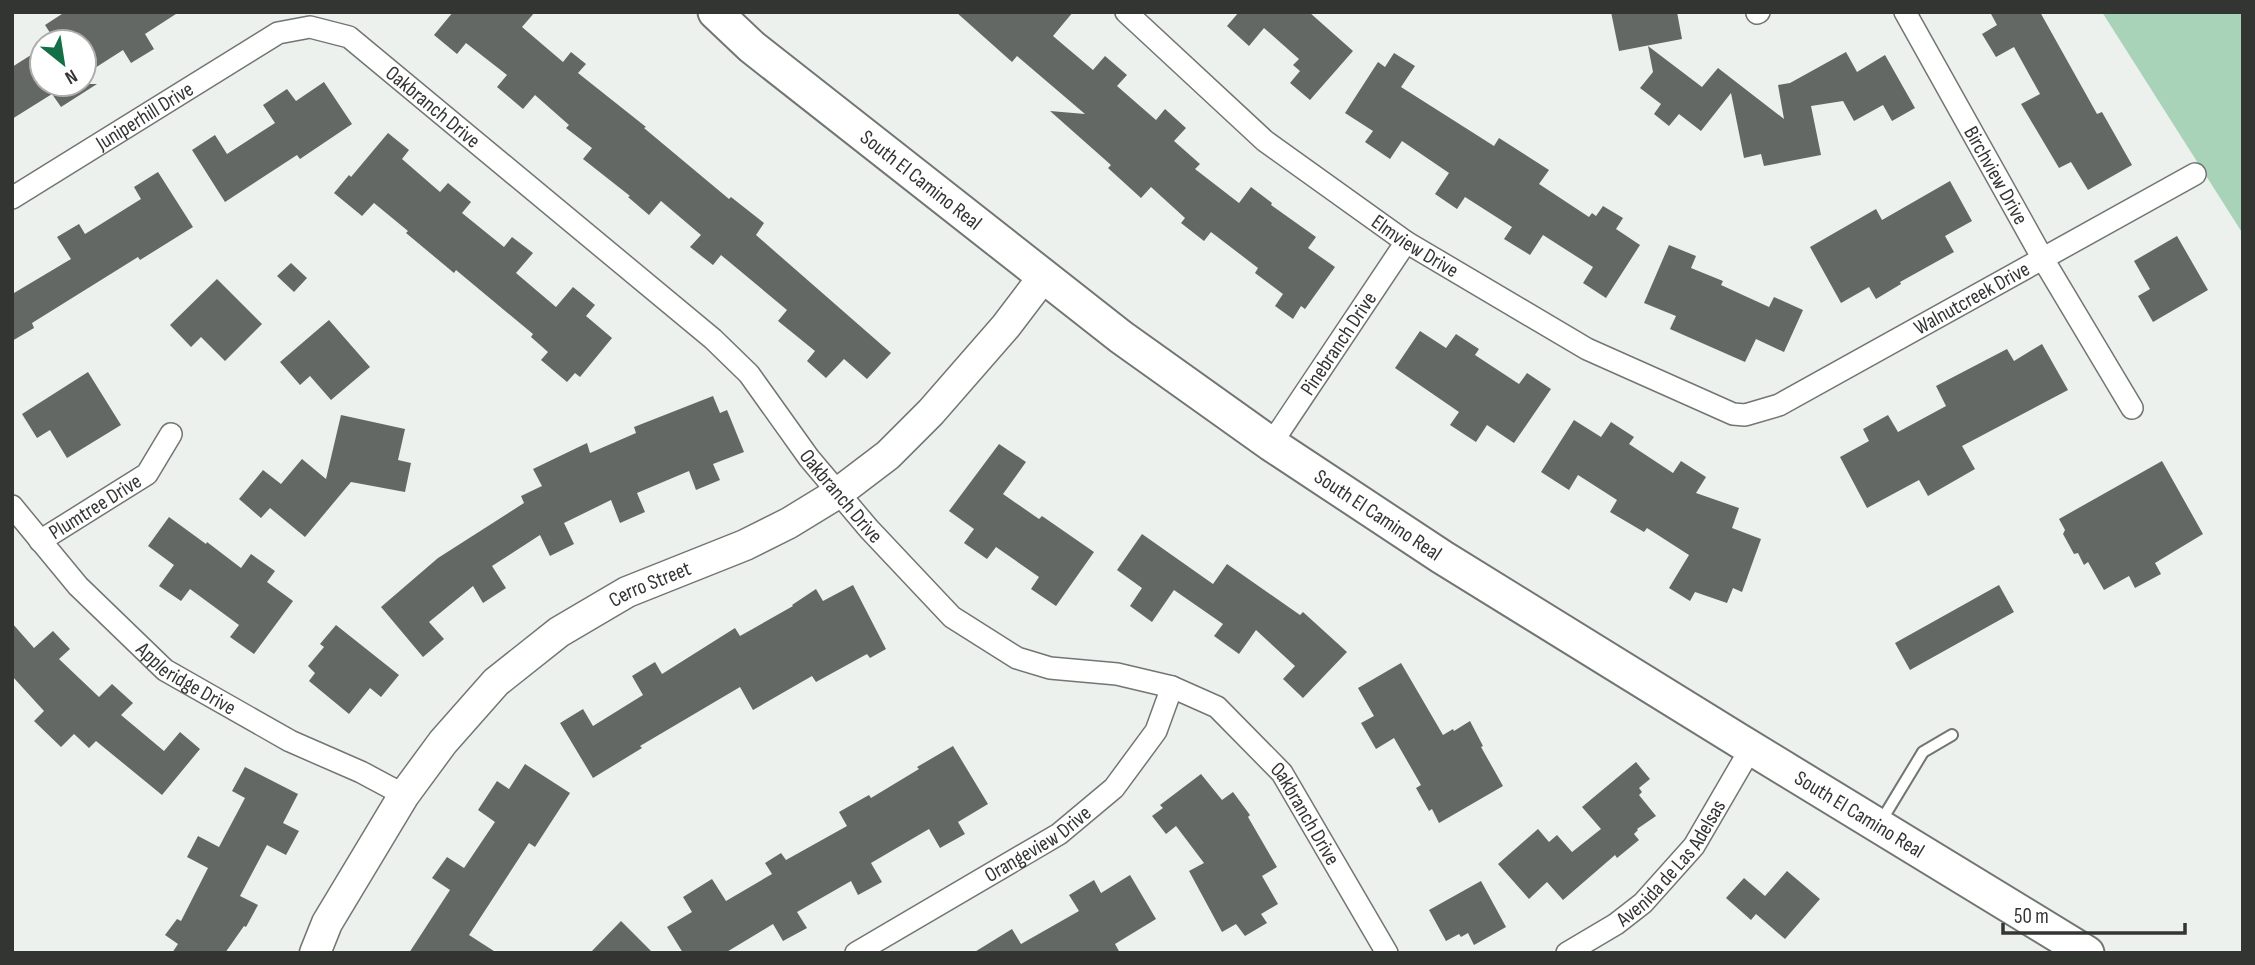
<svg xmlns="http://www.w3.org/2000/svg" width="2255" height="965" viewBox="0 0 2255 965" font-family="'Sofia Sans Condensed',sans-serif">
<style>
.green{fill:#a9d3b9}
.building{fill:#646865}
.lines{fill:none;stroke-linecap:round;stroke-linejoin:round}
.lane-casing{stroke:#717673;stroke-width:14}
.street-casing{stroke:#717673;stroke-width:24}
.secondary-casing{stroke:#717673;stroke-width:33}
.primary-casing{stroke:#717673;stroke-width:37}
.lane{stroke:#fff;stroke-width:10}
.street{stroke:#fff;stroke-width:21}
.secondary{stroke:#fff;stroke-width:30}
.primary{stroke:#fff;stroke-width:33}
.labels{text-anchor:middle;stroke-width:7;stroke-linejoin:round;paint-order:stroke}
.street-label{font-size:21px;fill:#333533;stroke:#fff}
</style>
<rect width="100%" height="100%" fill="#ecf1ee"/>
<path class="green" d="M2102,12H2243V234Z"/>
<path class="building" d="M65,12H179L145,34L154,49L131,63L123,50L84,75V42H56L45,25Z
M453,12H535L522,27L563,62L571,52L586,64L578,73L646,127L644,128L729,199L731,197L764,223L756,235L891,353L867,379L844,359L826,378L807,361L815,351L778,321L787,310L721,255L713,265L690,247L701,235L661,201L649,215L628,197L630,196L583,159L592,148L566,128L569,125L535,95L523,109L497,87L507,75L466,43L457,54L434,35Z
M956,12H1073L1053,36L1093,70L1105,56L1127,75L1117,86L1156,120L1165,109L1186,128L1174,141L1200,164L1195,169L1239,203L1251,187L1272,203L1271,205L1316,237L1308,248L1335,267L1305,309L1301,306L1293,319L1275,306L1283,294L1255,273L1258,268L1211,232L1204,241L1181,223L1185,218L1151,187L1141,198L1108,168L1111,165L1050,111L1085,114L1017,56L1012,62Z
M1239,12H1309L1353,51L1310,100L1290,83L1300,71L1293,65L1299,59L1264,28L1249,46L1227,26Z
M1611,12H1677L1682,39L1619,51Z
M1990,12H2040L2097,114L2102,112L2132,165L2088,190L2071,162L2059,168L2021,104L2040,94L2014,47L1996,57L1982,34L1997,25Z
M1648,46L1702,87L1718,68L1784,119L1778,85L1790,83L1846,52L1857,72L1885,55L1915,108L1892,121L1883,105L1854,121L1843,101L1811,106L1821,155L1764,166L1761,154L1744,158L1731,93L1701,131L1679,114L1669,126L1654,114L1661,104L1640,88L1653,72Z
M42,48V84H97L61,107L52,94L12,119V67Z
M1394,53L1415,66L1401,87L1494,146L1499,138L1549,170L1539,184L1589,217L1592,213L1596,216L1603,206L1623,218L1616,229L1640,245L1606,298L1583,283L1593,267L1543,235L1530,255L1504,239L1512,227L1465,197L1457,209L1435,194L1449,173L1402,141L1390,159L1365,142L1373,131L1345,113L1378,62L1385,67Z
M324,82L352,124L300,159L297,155L225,202L192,150L215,135L227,154L275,123L263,105L287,89L296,101Z
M388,133L409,150L402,159L440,192L448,183L471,202L462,213L504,247L512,237L533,253L516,273L556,307L573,287L595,305L586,316L612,338L580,377L575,373L567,382L541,360L548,352L531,337L533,334L456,270L454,273L406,233L408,231L374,203L362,216L334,193L349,175L351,177Z
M158,172L193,227L140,260L138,257L32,323L34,328L12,341V290L14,293L71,259L57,237L79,224L85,234L141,199L134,187Z
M1950,181L1972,221L1945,236L1954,252L1900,282L1901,284L1876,299L1869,287L1841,303L1810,247L1876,209L1882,220Z
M2177,236L2208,290L2153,322L2138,296L2150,289L2134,261Z
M1669,245L1696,256L1691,268L1723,281L1721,285L1769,307L1774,297L1803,310L1784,352L1756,339L1745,362L1670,329L1676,316L1644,303Z
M291,263L307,278L294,292L277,276Z
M217,279L262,324L225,361L201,337L191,347L170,325Z
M329,320L370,367L331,400L310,376L300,385L280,362Z
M1420,331L1446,348L1456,334L1479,349L1475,355L1519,384L1527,373L1551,389L1514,443L1487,425L1476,442L1450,425L1459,412L1395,368Z
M2042,344L2068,390L1962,446L1975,469L1928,496L1919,480L1867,508L1840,457L1869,441L1863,429L1888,415L1898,432L1946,406L1936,386L2007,349L2014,361Z
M88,372L121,425L67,458L50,430L37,438L22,414Z
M713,396L720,413L727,410L744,452L713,464L720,480L696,490L689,471L637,493L645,512L620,523L611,500L564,523L574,544L550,556L540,535L492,566L506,588L483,603L473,586L429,622L444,639L423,657L381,607L438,558L524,503L521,496L542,486L533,469L587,443L590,453L636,433L634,427Z
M341,415L405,429L398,460L411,463L405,492L351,482L305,537L270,508L261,518L239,499L263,470L281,484L302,459L326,479Z
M1574,420L1601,437L1611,422L1634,437L1629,444L1673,473L1681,461L1706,477L1696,493L1739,508L1732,528L1761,539L1742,592L1733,588L1727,603L1695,592L1690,601L1669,588L1689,555L1647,528L1644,532L1610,512L1617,500L1578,475L1569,490L1541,472Z
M999,444L1026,462L1003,494L1039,519L1042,516L1094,552L1056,606L1031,589L1039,577L996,547L987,559L964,543L974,529L949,511Z
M2162,461L2203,534L2155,563L2161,574L2135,588L2129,576L2104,590L2088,562L2084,565L2078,553L2074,554L2063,534L2065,530L2059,519Z
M169,517L206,544L207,542L241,568L251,554L275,571L267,582L293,601L254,654L230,637L239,625L190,589L181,601L159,586L174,565L148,546Z
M1142,534L1213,584L1227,564L1300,615L1303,612L1347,652L1303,698L1283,679L1295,666L1256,630L1239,654L1214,636L1223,624L1174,590L1152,622L1130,606L1142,588L1117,570Z
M853,585L886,649L870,658L867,654L816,682L812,676L753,710L740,687L640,746L642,748L593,778L560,723L583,709L593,726L643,695L632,676L655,662L662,674L735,628L740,636L793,606L792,605L816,589L823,601Z
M1999,585L2014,612L1910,670L1895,643Z
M12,623L34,648L53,631L70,649L59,659L99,697L112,684L133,703L121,715L164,751L180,732L200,749L162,795L96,741L89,748L74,734L61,747L34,721L44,711L12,676Z
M336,625L399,675L381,697L370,688L349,714L309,681L315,673L308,666L324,647L320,644Z
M1401,663L1443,735L1453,729L1454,731L1470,721L1483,746L1481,747L1503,786L1439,823L1432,809L1429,811L1416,788L1421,785L1394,738L1376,749L1361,723L1374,716L1358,688Z
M953,746L988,804L958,822L965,834L940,848L929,829L871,863L882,882L858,895L851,881L797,912L807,928L783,941L773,924L725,953H683L667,927L692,912L683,897L712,879L726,901L772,874L765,863L781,853L786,860L847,826L839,812L869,795L871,798L919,769L917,767Z
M1636,762L1650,779L1639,788L1642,792L1639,795L1656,816L1637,829L1638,830L1634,834L1639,840L1617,858L1615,855L1563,900L1547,882L1529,899L1498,864L1538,829L1549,842L1557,835L1572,852L1601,829L1582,807Z
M525,764L570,793L535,847L529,843L469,935L497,953H409L450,890L432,878L447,857L464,868L495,822L478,810L497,781L509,789Z
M245,767L298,794L283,823L299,831L286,855L267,845L240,896L258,905L246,927L244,926L225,953H172L178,944L165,935L177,919L181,921L208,868L187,857L198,836L219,847L245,798L232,791Z
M1201,774L1222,800L1233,792L1250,815L1248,817L1277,867L1262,876L1278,904L1261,914L1267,923L1245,936L1236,924L1222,932L1189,871L1204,863L1176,826L1166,834L1152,816L1163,808L1160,805Z
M1787,871L1820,899L1785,939L1756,914L1751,920L1726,898L1744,878L1765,896Z
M1130,875L1156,919L1115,944L1120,953H973L1012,929L1021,944L1079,911L1069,895L1094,880L1101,893Z
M1481,881L1506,927L1474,945L1468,933L1461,937L1459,934L1446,941L1429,910Z
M621,921L653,953H590Z"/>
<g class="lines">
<defs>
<path id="lane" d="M1880,823L1923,752L1952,735"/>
<g id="street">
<path id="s1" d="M1126,12L1265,141L1406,242L1587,349L1733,414L1745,415L1779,405L2195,174"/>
<path id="s2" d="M1905,12L2043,259L2132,408"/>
<path d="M1757,13L1759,12"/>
<path id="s3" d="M12,198L278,33L310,27L349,37L713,339L749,374L809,458L869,529L952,617L1017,658L1050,668L1117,674L1172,687L1217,707L1282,773L1387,953"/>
<path id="s4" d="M1271,444L1406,242"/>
<path id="s5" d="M12,506L78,586L165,670L290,741L361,772L404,795"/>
<path id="s6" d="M40,541L147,474L171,434"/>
<path id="s7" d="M856,953L1059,834L1114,788L1156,731L1172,687"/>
<path id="s8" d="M1567,953L1616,924L1643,903L1694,846L1751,748"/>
</g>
<g id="secondary">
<path id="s9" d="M315,953L327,923L404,795L443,742L496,682L559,632L627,592L745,545L789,523L838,493L888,455L931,412L1006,326L1044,276"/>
</g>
<g id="primary">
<path id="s10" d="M715,12L752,47L1121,337L1271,444L1442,557L1738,740L2087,953"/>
</g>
</defs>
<use href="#lane" class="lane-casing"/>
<use href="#street" class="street-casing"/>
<use href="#secondary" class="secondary-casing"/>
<use href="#primary" class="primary-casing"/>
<use href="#lane" class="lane"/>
<use href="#street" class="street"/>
<use href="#secondary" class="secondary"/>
<use href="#primary" class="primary"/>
</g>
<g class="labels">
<g class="street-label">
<text dy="7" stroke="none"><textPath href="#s3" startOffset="495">Oakbranch Drive</textPath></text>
<text dy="7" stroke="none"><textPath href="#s3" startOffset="156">Juniperhill Drive</textPath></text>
<text dy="7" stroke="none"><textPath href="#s2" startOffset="187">Birchview Drive</textPath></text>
<text dy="7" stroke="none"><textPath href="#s10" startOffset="266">South El Camino Real</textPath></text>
<text dy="7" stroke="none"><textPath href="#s1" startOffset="373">Elmview Drive</textPath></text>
<text dy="7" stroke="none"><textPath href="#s1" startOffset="1001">Walnutcreek Drive</textPath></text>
<text dy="7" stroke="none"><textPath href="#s4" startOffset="121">Pinebranch Drive</textPath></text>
<text dy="7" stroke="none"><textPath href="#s3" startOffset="1062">Oakbranch Drive</textPath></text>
<text dy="7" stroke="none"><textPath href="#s6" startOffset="65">Plumtree Drive</textPath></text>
<text dy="7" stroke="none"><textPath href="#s10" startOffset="833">South El Camino Real</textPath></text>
<text dy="7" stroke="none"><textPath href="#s9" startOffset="511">Cerro Street</textPath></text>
<text dy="7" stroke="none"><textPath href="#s5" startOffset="247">Appleridge Drive</textPath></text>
<text dy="7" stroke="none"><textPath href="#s10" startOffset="1400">South El Camino Real</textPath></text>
<text dy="7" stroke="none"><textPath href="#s3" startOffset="1650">Oakbranch Drive</textPath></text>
<text dy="7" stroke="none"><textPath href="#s7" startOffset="212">Orangeview Drive</textPath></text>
<text dy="7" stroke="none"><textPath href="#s8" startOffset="140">Avenida de Las Adelsas</textPath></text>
</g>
</g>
<rect width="2255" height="965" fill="none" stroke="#333533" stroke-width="28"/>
<g transform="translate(63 63) rotate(150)"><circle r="33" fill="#ffffff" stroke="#adaead" stroke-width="2"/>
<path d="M0-5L12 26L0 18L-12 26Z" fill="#137046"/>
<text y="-10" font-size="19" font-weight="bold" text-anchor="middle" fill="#333533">N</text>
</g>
<path d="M2003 923v10h182v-10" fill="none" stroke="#333533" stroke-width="3.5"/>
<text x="2014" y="923" font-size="21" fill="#333533" stroke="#ffffff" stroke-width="5" paint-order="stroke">50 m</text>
</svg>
